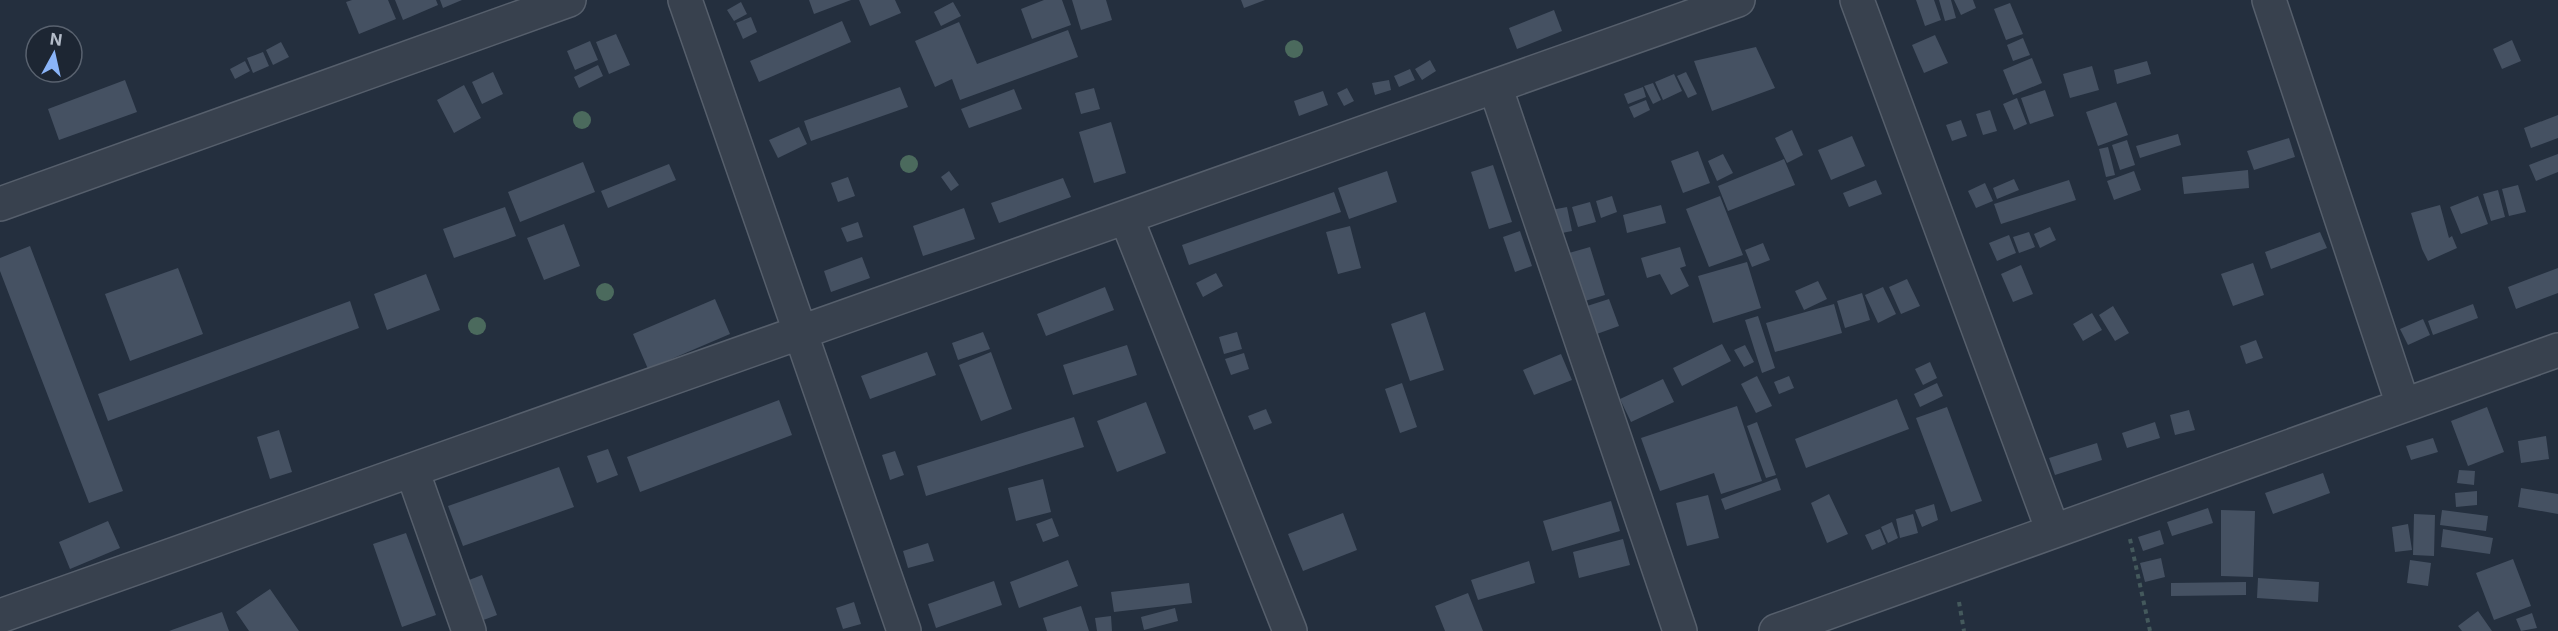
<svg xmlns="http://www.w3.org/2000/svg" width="2558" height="631" viewBox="0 0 2558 631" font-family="Inter,sans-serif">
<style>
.building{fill:#455162}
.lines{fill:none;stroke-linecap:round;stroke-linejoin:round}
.street-casing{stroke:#565f6c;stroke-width:36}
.path{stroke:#44595c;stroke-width:4;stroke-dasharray:4.5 4.5;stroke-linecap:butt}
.street{stroke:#38414e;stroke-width:33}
.tree{fill:#4b6a5d}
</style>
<rect width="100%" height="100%" fill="#242f3e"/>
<path class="building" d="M352,0H388L396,19L359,34L346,2Z
M395,0H436L438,5L403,20Z
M440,0H462L443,8Z
M809,0H851L814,14Z
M859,0H895L901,13L870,26Z
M1044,0H1062L1071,25L1032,39L1021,9Z
M1072,0H1106L1112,20L1081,30Z
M1241,0H1265L1244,8Z
M1916,0H1934L1941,20L1925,26Z
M1939,0H1951L1956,18L1945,21Z
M1954,0H1973L1976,8L1961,15Z
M741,2L747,14L734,21L727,10Z
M953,2L961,16L941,26L934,12Z
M2010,3L2023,34L2006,40L1994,9Z
M1554,10L1562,31L1517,49L1509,28Z
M751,17L757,32L743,39L736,23Z
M842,21L851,42L759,82L750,61Z
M959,22L977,64L1068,30L1078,57L960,100L952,79L935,87L915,41Z
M616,34L630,65L609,74L596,42Z
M1935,35L1948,63L1924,73L1912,45Z
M2023,38L2030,55L2013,61L2007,45Z
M2512,40L2521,61L2502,69L2493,49Z
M590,41L598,60L575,70L567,51Z
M281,42L289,57L273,65L266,50Z
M1756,47L1775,88L1712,111L1694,61Z
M263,52L269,66L253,73L247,58Z
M2032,58L2042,83L2013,95L2003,70Z
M1430,60L1436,71L1422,80L1415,69Z
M245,61L250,71L235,79L230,69Z
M2147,61L2151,74L2117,84L2114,70Z
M598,65L603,76L579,88L574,77Z
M2092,66L2099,90L2070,98L2063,74Z
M1410,69L1415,80L1399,87L1394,76Z
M493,72L503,94L482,104L472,82Z
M1686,72L1697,94L1688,98L1677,76Z
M1674,74L1682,91L1663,100L1655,82Z
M125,80L137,112L59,140L48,109Z
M1389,80L1391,90L1375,95L1372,83Z
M1653,83L1661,100L1653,104L1644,86Z
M464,85L481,118L454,133L437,100Z
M900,87L908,107L811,141L804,121Z
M1643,87L1646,97L1628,104L1624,94Z
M1094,88L1100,109L1081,114L1075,93Z
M1347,88L1354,101L1344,106L1337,93Z
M1014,89L1022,109L969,128L961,109Z
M2045,90L2054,116L2030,124L2021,98Z
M1323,91L1328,105L1299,116L1294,101Z
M2017,98L2027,124L2014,130L2003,104Z
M1646,100L1650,110L1634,118L1629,107Z
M2116,102L2128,135L2098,146L2086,112Z
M1990,110L1997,131L1983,135L1976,114Z
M2558,115V138L2531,148L2524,128Z
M1961,120L1967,136L1952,141L1946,125Z
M1111,122L1126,173L1094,183L1079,132Z
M799,127L807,144L778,158L769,140Z
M1792,130L1803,155L1787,163L1775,138Z
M2178,134L2181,145L2140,158L2136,146Z
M1852,136L1865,166L1831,180L1818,150Z
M2289,138L2295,157L2254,170L2247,151Z
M2127,140L2135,165L2120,170L2112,145Z
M2108,147L2115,175L2106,177L2099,149Z
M1698,151L1710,183L1683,193L1671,161Z
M1723,154L1733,173L1717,181L1708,161Z
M2558,154V172L2536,181L2529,165Z
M1784,159L1795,185L1728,211L1718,186Z
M583,162L595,192L520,222L508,192Z
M669,164L676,180L608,208L601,191Z
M1493,165L1512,222L1489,229L1471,172Z
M2248,170L2249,188L2184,194L2182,177Z
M949,171L959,185L951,191L941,177Z
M1387,171L1397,202L1349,219L1338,188Z
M2134,171L2141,190L2114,200L2107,181Z
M848,177L855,196L838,202L831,183Z
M1063,178L1071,197L999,223L991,203Z
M2014,179L2019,190L1997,199L1993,188Z
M1876,180L1882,194L1849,207L1843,193Z
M2069,180L2076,200L2001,224L1994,204Z
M1985,183L1993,201L1976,208L1968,191Z
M2518,185L2526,212L2509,216L2502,189Z
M2498,190L2505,217L2491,221L2483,194Z
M1334,192L1341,212L1189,265L1182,245Z
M1612,196L1617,212L1601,218L1596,201Z
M1720,196L1743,255L1709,267L1686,209Z
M2478,196L2488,224L2461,234L2450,207Z
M1590,202L1596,222L1578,227L1572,207Z
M1661,205L1666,223L1627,233L1623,215Z
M2440,205L2449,238L2452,236L2457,248L2428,261L2422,249L2411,213Z
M505,207L516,236L454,258L443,229Z
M1567,207L1572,231L1557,234L1551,210Z
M964,208L975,239L923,256L913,226Z
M858,222L863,237L847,242L841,228Z
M564,224L580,266L544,280L527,238Z
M1350,226L1361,268L1338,274L1326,232Z
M2050,227L2056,240L2040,248L2034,234Z
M1520,231L1532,266L1515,272L1503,237Z
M2029,232L2035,247L2019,253L2013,237Z
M2320,232L2327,248L2271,269L2265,252Z
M2009,235L2016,253L1997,261L1989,243Z
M1763,243L1770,260L1752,267L1745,250Z
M30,246L123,491L89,503L0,271V258Z
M1590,247L1605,295L1585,301L1569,253Z
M1680,247L1686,266L1680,268L1689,286L1671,295L1660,274L1647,278L1641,258Z
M862,257L870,278L831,292L824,271Z
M1747,262L1761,308L1713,323L1698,276Z
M2253,263L2264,295L2233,306L2221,274Z
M2021,265L2033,294L2013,302L2001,274Z
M178,268L203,334L130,361L105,294Z
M2558,268V293L2516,309L2508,287Z
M1216,273L1223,286L1203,297L1196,283Z
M426,274L440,310L387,330L374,294Z
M1907,279L1920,306L1901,314L1889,287Z
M1818,281L1827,299L1804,310L1795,291Z
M1105,287L1114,310L1046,336L1037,314Z
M1883,287L1896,314L1878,323L1865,295Z
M1862,293L1870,320L1845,328L1837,301Z
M715,299L730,334L648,369L633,334Z
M1609,299L1619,326L1594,335L1584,307Z
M350,301L359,328L108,421L98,394Z
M1834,304L1842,333L1775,352L1766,323Z
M2473,304L2478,318L2433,335L2428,321Z
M2113,306L2129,333L2115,341L2099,315Z
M1425,312L1444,370L1410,381L1391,324Z
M2092,313L2102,330L2083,341L2073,324Z
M1758,316L1775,368L1762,373L1745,320Z
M2423,319L2430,335L2408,345L2400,329Z
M983,332L990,349L958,360L952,343Z
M1237,332L1242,349L1224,354L1219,337Z
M2256,340L2263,358L2246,364L2240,346Z
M1722,344L1731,361L1682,386L1673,368Z
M1127,345L1137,375L1073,395L1063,365Z
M1745,345L1754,362L1744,367L1734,350Z
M927,352L936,375L870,399L861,376Z
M991,352L1012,409L981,421L959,365Z
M1244,353L1249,369L1231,375L1225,359Z
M1561,354L1572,380L1534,395L1523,370Z
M1930,362L1937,378L1923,385L1915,369Z
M1757,376L1772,406L1756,413L1741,384Z
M1789,376L1794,388L1779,394L1774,382Z
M1663,379L1674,402L1631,422L1620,399Z
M1402,383L1417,427L1400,433L1385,389Z
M1937,383L1943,396L1920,407L1914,394Z
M1897,399L1909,429L1806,468L1795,439Z
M779,400L792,435L640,492L627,457Z
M1146,402L1166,453L1117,472L1097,421Z
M1737,406L1762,481L1721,494L1714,473L1660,491L1641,438Z
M1947,407L1982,501L1951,512L1916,418Z
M2487,407L2504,452L2468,466L2451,421Z
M1266,409L1272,423L1254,430L1248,416Z
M2189,410L2195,430L2175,435L2170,415Z
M1074,417L1084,447L926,496L917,466Z
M1757,422L1776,475L1766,478L1747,426Z
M2155,422L2160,438L2127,448L2122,433Z
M279,430L292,472L270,479L257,437Z
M2546,436L2549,459L2521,463L2518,441Z
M2433,438L2438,452L2411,460L2406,446Z
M2097,443L2102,460L2055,475L2049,458Z
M608,449L618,475L597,483L587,456Z
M895,451L904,475L890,480L882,455Z
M559,467L574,507L463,546L448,506Z
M2459,470L2475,471L2474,485L2457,483Z
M2323,473L2330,493L2273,514L2265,493Z
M1777,478L1781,490L1725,510L1721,499Z
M1043,479L1051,512L1016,521L1008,488Z
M2521,488L2558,494V514L2518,507Z
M2477,491V505L2456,507L2455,493Z
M1829,494L1848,534L1827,543L1811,503Z
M1708,495L1719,538L1687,546L1676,503Z
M1611,501L1620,531L1552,551L1543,521Z
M1934,504L1938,520L1922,527L1915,510Z
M2208,508L2213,523L2172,536L2167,522Z
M2221,510L2255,511L2253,577L2221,576Z
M2442,510L2488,516L2486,531L2440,525Z
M1343,513L1357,550L1303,571L1288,534Z
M1913,514L1918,533L1900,538L1896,519Z
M2414,514L2435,515L2434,556L2413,555Z
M1052,518L1059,536L1043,542L1036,524Z
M108,521L120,548L70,569L59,542Z
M1892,522L1898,538L1888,543L1881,527Z
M2408,524L2412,550L2395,552L2392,527Z
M1880,529L1886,544L1872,550L1865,535Z
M2443,529L2493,538L2490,554L2441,547Z
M2160,530L2164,544L2143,551L2138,537Z
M406,533L436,615L402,627L373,544Z
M1623,539L1630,565L1579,578L1573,552Z
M928,543L934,561L908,568L903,551Z
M2161,558L2165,577L2145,582L2140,563Z
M2513,559L2531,606L2494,620L2476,573Z
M1068,560L1078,586L1019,608L1010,582Z
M2410,560L2431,563L2428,586L2407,583Z
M1529,561L1535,583L1478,600L1471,580Z
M482,575L497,615L478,622L464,582Z
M2258,578L2319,582L2318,602L2257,598Z
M994,581L1002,605L936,628L928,604Z
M2246,582V595L2171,596V583Z
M1189,583L1192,603L1114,612L1111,592Z
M270,589L299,631H249L236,612Z
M1468,593L1483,631H1445L1435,606Z
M854,602L861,624L843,629L836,608Z
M1081,606L1089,631H1047L1043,618Z
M1175,608L1178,621L1144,630L1141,617Z
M2478,611L2492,631H2462L2458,626Z
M222,612L229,631H169Z
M2532,613L2537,628L2521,631L2516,619Z
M1111,616L1112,631H1097L1095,618Z"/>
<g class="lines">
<defs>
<path id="street" d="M685,0L904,631
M1857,0L2053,531
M2269,0L2403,405
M1495,86L1680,631
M0,204L569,0
M1126,217L1290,631
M412,470L469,631
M0,616L1738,0
M1776,631L2558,350"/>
</defs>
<use href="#street" class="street-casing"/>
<path class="path" d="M2130,539L2150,631
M1959,602L1964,631"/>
<use href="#street" class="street"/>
</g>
<g class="tree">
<circle cx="1294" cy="49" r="9"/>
<circle cx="582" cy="120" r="9"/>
<circle cx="909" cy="164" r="9"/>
<circle cx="605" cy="292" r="9"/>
<circle cx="477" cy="326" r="9"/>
</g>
<g transform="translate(54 54) rotate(8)"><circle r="28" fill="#1d2633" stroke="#59626f" stroke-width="1.5"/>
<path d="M0-4.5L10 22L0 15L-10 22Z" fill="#8ab4f8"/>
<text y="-9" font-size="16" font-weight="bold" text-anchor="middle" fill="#b4bcc9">N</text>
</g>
</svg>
